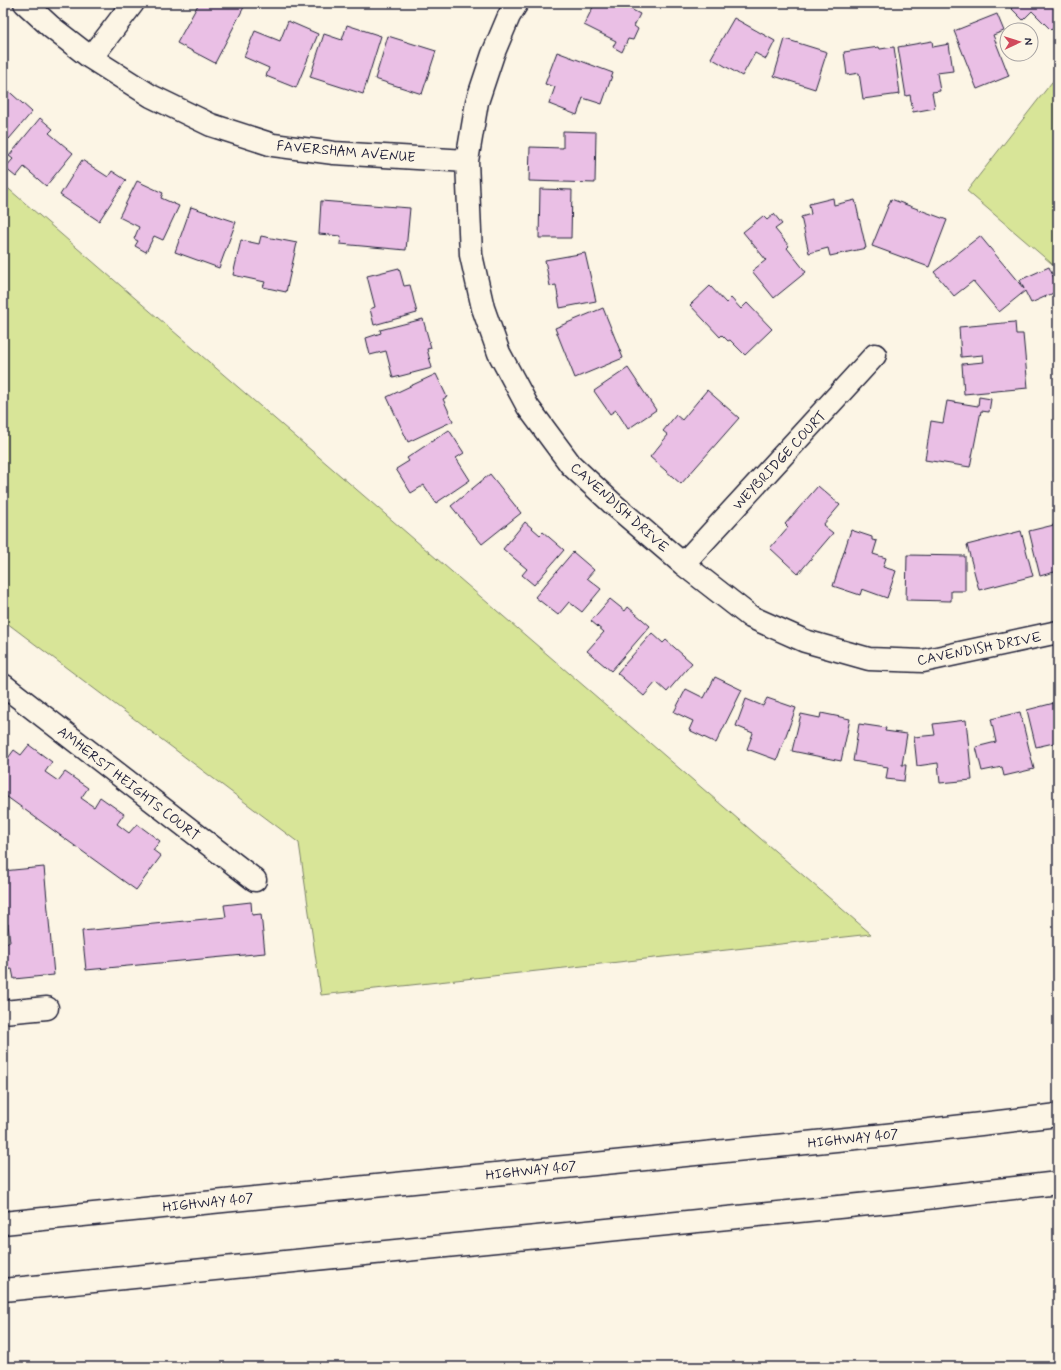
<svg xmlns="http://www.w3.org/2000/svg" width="1061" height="1370" viewBox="0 0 1061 1370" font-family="Mynerve,sans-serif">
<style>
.green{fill:#d8e598;stroke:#7d846a}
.building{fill:#eabfe5;stroke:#22223b}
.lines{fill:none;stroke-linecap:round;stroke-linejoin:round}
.minor-casing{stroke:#22223b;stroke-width:25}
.highway-casing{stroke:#22223b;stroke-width:25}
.minor{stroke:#fcf5e5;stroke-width:22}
.highway{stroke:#fcf5e5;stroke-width:22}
.labels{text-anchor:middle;stroke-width:3.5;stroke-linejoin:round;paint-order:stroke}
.street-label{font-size:14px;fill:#22223b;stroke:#fcf5e5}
</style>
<rect width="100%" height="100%" fill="#fcf5e5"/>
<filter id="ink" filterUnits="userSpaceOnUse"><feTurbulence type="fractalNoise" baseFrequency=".025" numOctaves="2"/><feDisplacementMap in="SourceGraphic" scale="8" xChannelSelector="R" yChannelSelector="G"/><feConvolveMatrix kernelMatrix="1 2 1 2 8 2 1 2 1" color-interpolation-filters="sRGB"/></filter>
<g filter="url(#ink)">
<path class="green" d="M1058,77V269L967,191L1052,82Z
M3,184L871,934L321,995L299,843L3,620Z
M1058,396V476L1054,477Z"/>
<path class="building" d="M199,3H241L245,5L215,63L177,43Z
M595,3H619L640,14L634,26L638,29L633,40L628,39L622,52L613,47L616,41L584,25Z
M1012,3H1058V23L1051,30L1032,11L1023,20L1009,6Z
M997,14L1004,31L993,35L1009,76L977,89L954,31Z
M734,18L775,41L766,59L755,53L742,76L711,58Z
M288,21L318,34L296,88L266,76L269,68L244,57L255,31L280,41Z
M347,25L381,36L363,94L310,77L324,34L342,40Z
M388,36L436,51L422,94L375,79Z
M785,39L827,52L815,89L774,76Z
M932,41L933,47L949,44L953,71L937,73L940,91L932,92L935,108L913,112L910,95L906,96L898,47Z
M879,47L880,49L894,47L900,94L863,99L859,73L847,75L844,52Z
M557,52L613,73L602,104L583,98L577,115L549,104L555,87L545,84Z
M3,86L32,112L9,139L3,133Z
M40,118L53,129L49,133L73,153L46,186L24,167L16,177L5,168L13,159L9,156Z
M563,131L596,132L595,183L529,181L530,147L563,148Z
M82,160L108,177L112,171L126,180L99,221L60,195Z
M137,181L163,193L161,198L179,206L163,240L154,236L146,252L135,246L138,241L134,239L139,227L119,217Z
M540,189L572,190L571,238H539Z
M833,198L834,205L855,200L866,248L830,256L828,248L809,253L801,217L811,214L809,204Z
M891,199L947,220L929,267L872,246Z
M321,201L410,208L406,250L340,244L341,236L319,234Z
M191,207L236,222L219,268L175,252Z
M774,214L782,224L775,229L789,246L787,248L806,272L774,298L752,271L766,260L743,232L763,216L767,220Z
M261,236L297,243L286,292L263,287L265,282L233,275L241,240L259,244Z
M980,236L1024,289L1020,280L1049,267L1058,287V291L1031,303L1025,291L999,312L973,281L954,296L934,272Z
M585,253L596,301L560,308L556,285L550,286L545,260Z
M399,268L404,286L410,285L417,313L374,325L370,309L375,307L367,276Z
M710,286L726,303L731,298L741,309L747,303L772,329L745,355L730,340L728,341L722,335L720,337L690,305Z
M603,308L623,358L575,378L555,328Z
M423,319L431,348L427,349L432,368L393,378L386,351L370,355L366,338L381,333L380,330Z
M1015,322L1016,334H1023L1028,388L964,394L962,364L984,362L983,355L961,357L959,327Z
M628,368L656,410L628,429L616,410L610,414L594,391Z
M436,374L447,397L443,399L453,421L408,442L387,397Z
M707,390L739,418L681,484L650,457L668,435L663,431L676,415L682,420Z
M979,397L991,399L989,412L981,411L970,467L925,460L931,421L943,423L947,401L978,406Z
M449,430L464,453L456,458L470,480L436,503L424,485L411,493L396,469L409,461L407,458Z
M490,474L521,513L482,544L451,506Z
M818,486L840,505L823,525L833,533L798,574L770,548L788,527L785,524Z
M525,522L540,535L543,532L564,550L534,585L522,575L527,569L503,549Z
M1058,524V571L1040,576L1029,531Z
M851,530L872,537V540L877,541L873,554L886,558L883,567L896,571L887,598L862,589L860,595L833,586Z
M1021,531L1033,576L979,590L967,545Z
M573,552L594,570L587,578L601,589L582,612L569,602L558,615L535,597Z
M907,555L965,556V591H951V601L906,600Z
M610,599L625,611L628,607L650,626L611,671L587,651L604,632L591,621Z
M652,633L663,643L666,640L692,663L667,692L656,682L644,696L617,673Z
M715,677L742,690L716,743L689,730L693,721L674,712L686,689L704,698Z
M767,698L796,708L777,760L747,749L753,733L736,726L746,699L763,706Z
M1058,702V742L1036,747L1027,710Z
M1020,712L1034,769L1004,776L1002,767L982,771L976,747L996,742L991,719Z
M821,713L850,719L841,761L792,751L801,714L820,718Z
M966,720L972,780L940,783L938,763L917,766L914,737L935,735L933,724Z
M859,724L886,728L885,731L907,734L902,765H906L904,781L886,779L888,767L853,761Z
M29,745L52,762L45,772L58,781L65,772L88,788L81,798L94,807L100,797L124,814L117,824L129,833L137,824L160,841L153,850L161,856L136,890L3,794V765L14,750L21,755Z
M44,867L54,975L14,979L12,969L3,970V943L10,942L8,924L3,925V871Z
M251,902L252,915L261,914L265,953L86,970L82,931L226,917L224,905Z"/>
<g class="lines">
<defs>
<path id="minor" d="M25,3L51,27L91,58L151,96L211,125L273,145L334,153L467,161
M517,3L509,16L493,54L477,102L467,161L471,255L483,308L499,353L528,407L571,465L613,504L683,564L751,617L805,641L869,659L923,661L1058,632
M91,58L133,3
M683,564L875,355
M3,685L255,880
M3,1012L47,1008"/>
<path id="highway" d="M3,1223L886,1135L1058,1115
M3,1290L909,1200L1058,1183"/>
</defs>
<use href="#minor" class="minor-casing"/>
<use href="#highway" class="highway-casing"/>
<use href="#minor" class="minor"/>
<use href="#highway" class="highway"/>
</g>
</g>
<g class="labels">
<g class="street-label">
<text transform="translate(346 151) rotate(5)" y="5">FAVERSHAM AVENUE</text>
<text transform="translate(779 460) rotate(-47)" y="5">WEYBRIDGE COURT</text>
<text transform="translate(620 507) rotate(42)" y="5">CAVENDISH DRIVE</text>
<text transform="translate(979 648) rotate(-11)" y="5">CAVENDISH DRIVE</text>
<text transform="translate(129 783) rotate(38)" y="5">AMHERST HEIGHTS COURT</text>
<text transform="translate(853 1138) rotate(-6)" y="5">HIGHWAY 407</text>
<text transform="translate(531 1170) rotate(-6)" y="5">HIGHWAY 407</text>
<text transform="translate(208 1202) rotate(-6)" y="5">HIGHWAY 407</text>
</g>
</g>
<rect width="1061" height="1370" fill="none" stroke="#fcf5e5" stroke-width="16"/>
<rect x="8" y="8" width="1045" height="1354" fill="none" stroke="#22223b" stroke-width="1.5" filter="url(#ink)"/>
<g transform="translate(1019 42) rotate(86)"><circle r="19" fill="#fcf5e5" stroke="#a5a1a1"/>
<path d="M0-3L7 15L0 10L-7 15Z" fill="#d1495b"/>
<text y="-6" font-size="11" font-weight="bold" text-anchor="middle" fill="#22223b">N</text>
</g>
</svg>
